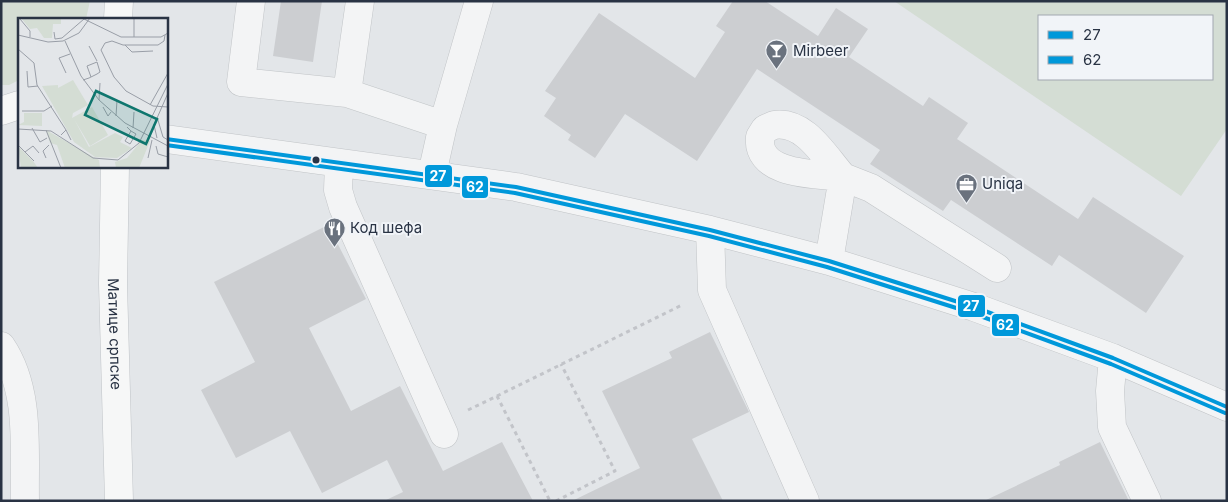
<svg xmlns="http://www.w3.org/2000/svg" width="1228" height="502" viewBox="0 0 1228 502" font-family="Inter,sans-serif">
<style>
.green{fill:#d4ddd4;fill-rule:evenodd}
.building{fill:#ccced1}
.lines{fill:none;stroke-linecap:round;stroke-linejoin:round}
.minor-casing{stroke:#c1c4c7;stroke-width:29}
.major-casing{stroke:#bfc3c7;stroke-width:29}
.path{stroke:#c2c4c9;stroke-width:3;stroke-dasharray:4 4;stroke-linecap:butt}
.minor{stroke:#f3f4f5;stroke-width:28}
.major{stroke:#f6f7f7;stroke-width:28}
.bus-1-casing{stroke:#f1f4f8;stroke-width:8}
.bus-2-casing{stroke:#f1f4f8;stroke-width:8}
.bus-1{stroke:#0098da;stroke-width:4}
.bus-2{stroke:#0098da;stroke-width:4}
.bus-dot{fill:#293344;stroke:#f1f4f8;stroke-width:2}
.labels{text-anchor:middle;stroke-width:4;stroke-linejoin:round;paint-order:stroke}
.poi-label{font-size:15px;fill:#293344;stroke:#f1f4f8;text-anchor:start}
.street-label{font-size:15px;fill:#293344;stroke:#f1f4f8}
.inset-road{fill:none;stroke:#999ea7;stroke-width:1}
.view{fill:#0f766e;fill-opacity:0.15;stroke:#0f766e;stroke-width:2.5}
.inset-edge{fill:none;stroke:#293344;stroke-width:2.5}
.line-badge{stroke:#f1f4f8;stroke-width:2}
.badge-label{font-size:14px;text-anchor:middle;font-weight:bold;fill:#fff}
</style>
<rect width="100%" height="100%" fill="#e3e6e9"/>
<path class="green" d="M1,1H90L86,19H19V80L9,85H1Z
M894,1H1227V129L1181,196ZM1039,16H1212V79H1039Z"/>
<path class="building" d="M281,1H322L313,62L273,56Z
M733,1H765L818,36L836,8L868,29L849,57L923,106L929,97L968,123L957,139L1078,219L1093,197L1184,256L1146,313L1059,255L1052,266L951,200L943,211L870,164L880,150L757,69L697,161L625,114L595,158L568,140L571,135L544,116L556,98L545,91L599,13L695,78L725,32L716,26Z
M328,225L366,299L309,328L351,411L400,386L443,471L502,442L533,501H384L403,492L387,460L322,493L290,431L236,458L201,390L255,362L214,282Z
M710,332L749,412L692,439L723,501H572L640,468L602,391L672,358L669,352Z
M1100,442L1129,501H984L1060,465L1059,462Z"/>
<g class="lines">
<defs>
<path id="minor" d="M251,1L241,82L347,93
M360,1L347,93L443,125
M774,125C805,120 825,157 843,177C817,174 756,176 760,137L765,129Z
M166,139L516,187L710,230L829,261L974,307L1113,358L1227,407
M339,164L338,190L343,207L444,434
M432,174L443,125L479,1
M710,230L712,290L805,501
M829,261L843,177L871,188L997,268
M1,346C31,390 24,449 25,501
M1113,358L1110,391L1112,427L1147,501"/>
<g id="major">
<path d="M118,19L119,1"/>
<path d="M1,111L19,105"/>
<path id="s1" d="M115,166L113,284L119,501"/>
</g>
</defs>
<use href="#minor" class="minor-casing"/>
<use href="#major" class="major-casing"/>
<path class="path" d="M497,396L682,305
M468,410L497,396L550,501
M556,501L615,471L561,364"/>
<use href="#minor" class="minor"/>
<use href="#major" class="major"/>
<defs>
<path id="bus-1" d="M166,139L516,187L710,230L829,261L974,307L1113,358L1227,407"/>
<path id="bus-2" d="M166,145L515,193L709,236L827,267L972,313L1111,364L1225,413"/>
</defs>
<use href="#bus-1" class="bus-1-casing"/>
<use href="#bus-2" class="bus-2-casing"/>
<use href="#bus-1" class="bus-1"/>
<use href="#bus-2" class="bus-2"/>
</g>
<defs>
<symbol id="bar-pin" viewBox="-11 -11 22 30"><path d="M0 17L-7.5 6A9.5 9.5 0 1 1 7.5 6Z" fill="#6a727e" stroke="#f1f4f8"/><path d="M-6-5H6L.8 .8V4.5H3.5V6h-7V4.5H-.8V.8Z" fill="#fff"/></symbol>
<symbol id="office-pin" viewBox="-11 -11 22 30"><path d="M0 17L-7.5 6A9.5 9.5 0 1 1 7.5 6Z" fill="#6a727e" stroke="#f1f4f8"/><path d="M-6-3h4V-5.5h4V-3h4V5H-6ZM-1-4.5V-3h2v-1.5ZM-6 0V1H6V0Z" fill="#fff"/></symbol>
<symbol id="restaurant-pin" viewBox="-11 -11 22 30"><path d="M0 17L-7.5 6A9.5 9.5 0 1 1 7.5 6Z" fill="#6a727e" stroke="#f1f4f8"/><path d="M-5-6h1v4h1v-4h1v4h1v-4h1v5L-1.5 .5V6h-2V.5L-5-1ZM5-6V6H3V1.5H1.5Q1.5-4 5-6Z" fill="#fff"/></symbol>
</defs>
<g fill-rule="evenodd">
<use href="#bar-pin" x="764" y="38" width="25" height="34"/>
<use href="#office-pin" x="954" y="172" width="25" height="34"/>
<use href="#restaurant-pin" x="322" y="216" width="25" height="34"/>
</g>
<circle class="bus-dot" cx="316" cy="160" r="4.5"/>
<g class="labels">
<g class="poi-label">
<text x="793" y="56">Mirbeer</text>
<text x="982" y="189">Uniqa</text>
<text x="350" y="233">Код шефа</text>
</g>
<g class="street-label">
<text dy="5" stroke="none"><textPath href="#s1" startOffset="168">Матице српске</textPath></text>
</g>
</g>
<g transform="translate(18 18)">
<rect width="150" height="150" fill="#e3e6e9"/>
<path d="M3,0H43V6H35L34,20H26L19,10L12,11ZM55,62L70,87L55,95L54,100L74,89L90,117L72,128L56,101L71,129L97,115L105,119L102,124L114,130L99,140L77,139L56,124L24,68L40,67V70ZM6,95H24V108L0,107L6,104ZM28,112L81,142L82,150H47L39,127L32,125ZM124,122L132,123L121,150H98L97,144L109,140ZM0,128L15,143L20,150H3Z" fill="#d4ddd4"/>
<path class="inset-road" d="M116,0V19M2,1L12,13V19M66,1L103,19H143L150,15M36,14L37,21L44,20L66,1M0,17L30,24L45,23L61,15L72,0M147,17L146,23L140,27H105L94,23L87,25L83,32L96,59L108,73L135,88L150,89M47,23L63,58L81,82L107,105L150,128M107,27L114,34L135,33M71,28L79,43M0,31L16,45L19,67L48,112M9,53L10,69L20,68M48,55L41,40L52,36M65,62L71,60L79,56L82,54L79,44L69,48L73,59M81,82L82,65M132,87L150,55M85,89L90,98L93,94M4,93H26L34,88M98,98L99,82M139,99L145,119L150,122M109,109L113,113L107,123L112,126L118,116L113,113M14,110L22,124L29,120M115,110L116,94M0,111L33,113L75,140L100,142L121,125L150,66M28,112L43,150M43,117L48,112L53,122M139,120L136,107L150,75M0,127L16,143M138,128L140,136L150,139M7,134L15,128L21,135M28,140L25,133L31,127M130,140L134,122"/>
<path class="view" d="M78,73L139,101L128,126L67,97Z"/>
<rect width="150" height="150" class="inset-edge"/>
</g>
<g class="line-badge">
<rect x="424" y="164" width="29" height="24" rx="5" fill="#0098da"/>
<rect x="461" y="175" width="28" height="24" rx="5" fill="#0098da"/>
<rect x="957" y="294" width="29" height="24" rx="5" fill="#0098da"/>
<rect x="991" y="313" width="29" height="24" rx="5" fill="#0098da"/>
</g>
<g class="badge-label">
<text x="438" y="181">27</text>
<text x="475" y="192">62</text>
<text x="971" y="311">27</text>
<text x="1005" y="330">62</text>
</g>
<rect width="1228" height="502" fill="none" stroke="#293344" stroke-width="5"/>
<rect x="1038" y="15" width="175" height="65" fill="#f1f4f8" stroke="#a1a7b0"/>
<rect x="1048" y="31" width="25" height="8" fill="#0098da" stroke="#a1a7b0"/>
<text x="1083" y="40" font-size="15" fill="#293344">27</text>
<rect x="1048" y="56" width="25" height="8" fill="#0098da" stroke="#a1a7b0"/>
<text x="1083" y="65" font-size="15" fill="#293344">62</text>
</svg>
